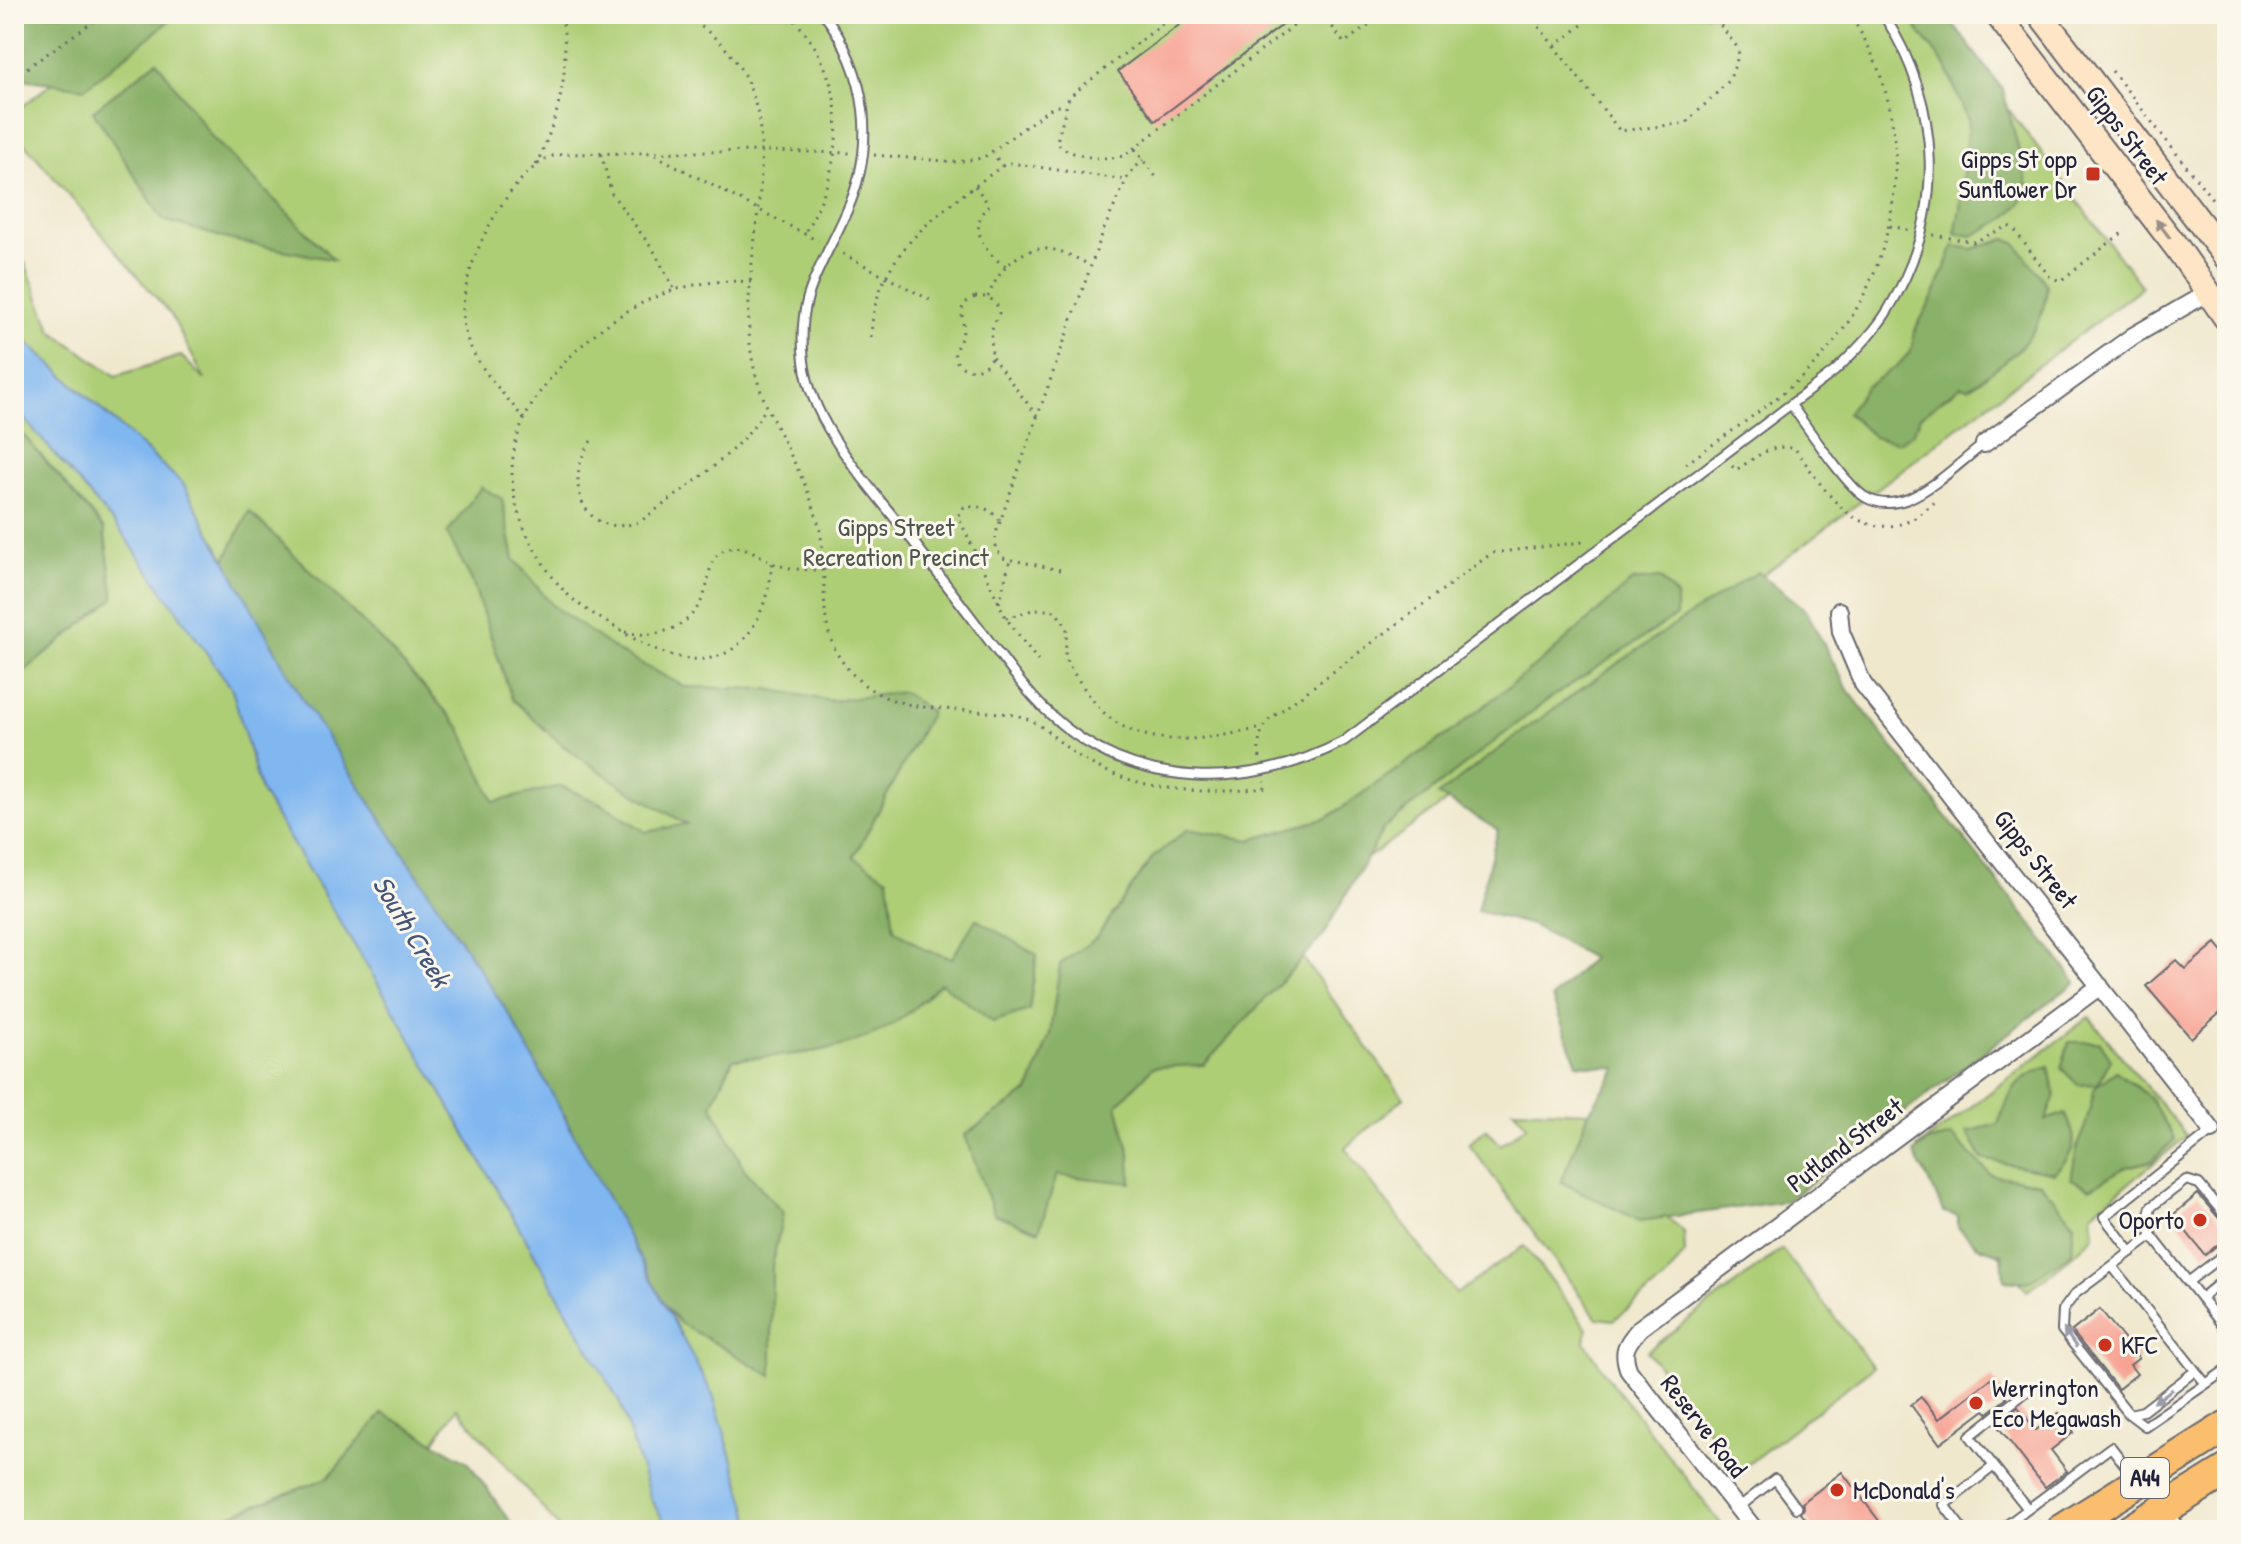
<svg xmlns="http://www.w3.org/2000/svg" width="2241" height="1544" viewBox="0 0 2241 1544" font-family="'Patrick Hand',sans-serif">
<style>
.green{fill:#aece76;stroke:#687858;stroke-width:2}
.forest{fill:#8ab167;stroke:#566a51;stroke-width:2}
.water{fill:#81b7f0;stroke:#526c96;stroke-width:2}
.building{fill:#f7a495}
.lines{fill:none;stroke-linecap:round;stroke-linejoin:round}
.lane-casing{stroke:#6a676e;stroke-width:12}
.street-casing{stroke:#6a676e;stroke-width:20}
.secondary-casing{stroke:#6a676e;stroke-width:28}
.highway-casing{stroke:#6a676e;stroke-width:34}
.path{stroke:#6a676e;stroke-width:3;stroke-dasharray:2 6;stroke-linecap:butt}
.lane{stroke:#fff;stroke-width:8}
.street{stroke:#fff;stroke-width:16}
.secondary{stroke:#fde5c5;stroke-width:24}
.highway{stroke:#fabe6e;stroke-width:30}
.oneway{fill:#9a8d87}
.oneway2{fill:#9c9ca7}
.poi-dot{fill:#c8321e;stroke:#fbf7ec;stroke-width:3}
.labels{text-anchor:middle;stroke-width:6;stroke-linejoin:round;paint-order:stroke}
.shield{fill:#fbf7ec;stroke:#636270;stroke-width:2}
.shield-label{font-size:24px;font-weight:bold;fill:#22223b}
.street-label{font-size:26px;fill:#22223b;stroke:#fbf7ec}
.poi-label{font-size:26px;fill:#22223b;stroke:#fbf7ec;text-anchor:start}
.park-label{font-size:26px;fill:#4c564d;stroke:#fbf7ec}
.water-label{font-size:28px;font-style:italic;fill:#43567a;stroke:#fbf7ec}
</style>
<rect width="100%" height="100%" fill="#fbf7ec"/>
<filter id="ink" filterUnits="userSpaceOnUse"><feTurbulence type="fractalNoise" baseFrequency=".0125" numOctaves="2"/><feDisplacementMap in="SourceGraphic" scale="16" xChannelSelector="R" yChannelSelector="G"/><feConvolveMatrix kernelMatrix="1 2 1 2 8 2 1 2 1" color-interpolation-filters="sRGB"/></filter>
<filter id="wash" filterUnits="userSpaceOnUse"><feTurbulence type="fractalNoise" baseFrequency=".006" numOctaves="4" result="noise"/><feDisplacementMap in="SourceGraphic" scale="32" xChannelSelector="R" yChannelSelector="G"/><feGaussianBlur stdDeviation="1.8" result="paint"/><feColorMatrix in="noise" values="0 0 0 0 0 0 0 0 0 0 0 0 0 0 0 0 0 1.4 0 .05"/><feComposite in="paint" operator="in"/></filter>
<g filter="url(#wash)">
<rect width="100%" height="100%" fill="#efe8cd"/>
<path class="green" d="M139,14H1937L2142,287L1789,556L1242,948L965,1135L980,1171L1057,1175L1130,1154L1116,1105L1153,1067L1204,1064L1303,958L1404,1098L1345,1148L1456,1294L1524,1246L1587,1328L1585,1342L1607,1376L1726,1530H561L457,1408L434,1442L383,1413L328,1478L198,1527L197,1530H14V252L25,263L52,331L116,376L181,356L205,380L171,315L14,131V113Z
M2089,1017L2187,1136L2092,1213L2094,1236L2069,1259L2027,1291L1917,1148Z
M1513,1109L1589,1112L1562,1182L1640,1221L1667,1217L1684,1232L1685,1253L1665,1279L1614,1320L1597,1318L1469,1144L1486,1129L1501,1145L1527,1125Z
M1782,1249L1873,1367L1739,1471L1647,1351Z"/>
<path class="forest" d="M14,14H178L85,88L14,78Z
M1906,14H1945L2003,90L2028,185L2021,203L2003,220L1972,236L1955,233L1960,209L1968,120L1946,67Z
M157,61L212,137L334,260L231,240L163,220L93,111Z
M2005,239L2016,243L2047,285C2044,339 2008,359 1969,388L1960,386L1920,417L1914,432L1900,442L1874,437L1847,413L1866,387L1897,366L1911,351L1915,330L1933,297L1954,246L1973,249Z
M14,424L104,529L114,598L16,678Z
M481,487L502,499L514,559L553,606L619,652L685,687L767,689L832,701L903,692L931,712L854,857L888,878L894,929L925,950L952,958L976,919L1037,955L1029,1010L993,1022L941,983C927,995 914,1010 899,1020C848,1054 793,1055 733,1059L712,1105L744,1169L783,1213L772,1266V1376L680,1323L631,1266L564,1114L456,974L224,562L249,511L382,641L460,727L494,802L561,786L602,804L646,832L686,824L620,785L562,745L512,699L472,581L447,533Z
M1758,572L1805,609L1848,690L2076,982L1787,1201L1640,1221L1561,1182L1589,1112L1617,1068L1577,1064L1552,998L1592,958L1532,925L1477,911L1498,830L1438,795C1542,716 1646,640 1758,572Z
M1660,578L1676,596V616L1546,701L1384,828L1322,937L1204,1065L1153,1067L1117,1105L1130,1154L1131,1183L1057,1175L1039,1231L994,1214L965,1135L1029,1091L1050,1034L1060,964L1096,938L1153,857L1188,829L1250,840L1327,818L1459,726L1550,654L1632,581Z
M2069,1042H2100L2111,1059L2098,1084L2078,1085L2061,1068Z
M2049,1067L2055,1095L2046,1120L2065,1113C2080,1140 2075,1153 2054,1173L1982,1159L1967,1132L1998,1124C2012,1090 2012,1078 2049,1067Z
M2116,1071L2149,1097L2175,1139L2152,1161L2126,1167L2090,1188L2071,1179L2077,1146L2086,1124L2095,1087Z
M1952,1136L1991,1175L2040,1183L2074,1222L2072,1253L2028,1282L2004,1280L2002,1254L1978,1247L1958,1227V1216L1943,1212C1936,1191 1923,1173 1914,1153L1927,1142Z
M383,1413L468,1462L516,1530H197L198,1527L328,1478Z"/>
<path class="water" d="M14,330L183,484L303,700L512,1019L713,1395L754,1530H670L651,1500L620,1403L392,1007L261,792L232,689L123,534L14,407Z"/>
<g id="blocks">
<path class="building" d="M1194,14H1297L1155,121L1118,71Z
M2216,943L2227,956V1007L2191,1038L2146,986L2176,960L2185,969Z
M2198,1194L2222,1222L2227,1225V1237L2205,1255L2173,1215Z
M2100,1309L2139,1358L2130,1365L2137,1374L2118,1389L2072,1331Z
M1992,1378L2007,1398L1988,1413L1985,1410L1940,1444L1911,1405L1921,1397L1939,1419Z
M2018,1407L2036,1430L2059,1413L2074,1432L2051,1450L2067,1471L2045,1487L1996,1424Z
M1842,1472L1886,1530H1814L1801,1513L1804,1508L1802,1503Z"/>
</g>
</g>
<g filter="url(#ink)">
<use href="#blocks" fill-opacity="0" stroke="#6a676e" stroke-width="2"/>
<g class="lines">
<defs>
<path id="lane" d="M824,14C868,74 877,145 846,213C821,270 796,294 804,361C811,427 873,489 912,540C939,575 966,610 993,646C1011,670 1029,695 1051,715C1133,791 1250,791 1344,741L1835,371C1854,352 1874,333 1888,310C1946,215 1943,107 1883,14
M1791,405C1806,425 1846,486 1865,497C1878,505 1894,504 1908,499C1936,487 1960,462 1984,444
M2152,1236L2147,1223L2151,1207L2186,1180L2199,1184L2227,1218
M2131,1252L2104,1217L2212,1131
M2112,1266L2075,1294L2063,1310L2062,1330L2129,1414L2145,1426L2206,1384
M2188,1282L2227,1252
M2201,1298L2227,1277
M2227,1331L2152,1236L2112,1266L2206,1384L2227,1369
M2026,1392L1970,1436L2028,1509
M2129,1414L2143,1411L2195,1371
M1738,1508L1775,1479L1797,1508
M2168,1512L2182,1530
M1963,1530L1944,1505L1994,1466
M2000,1530L2111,1447L2135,1478"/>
<path id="street" d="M1984,444L2133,336L2209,292
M1839,611L1841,632L1863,684L2212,1130
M1755,1530L1629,1371C1621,1351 1626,1344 1640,1328L2100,986"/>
<path id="secondary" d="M1997,14L2178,249L2227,319
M2040,14L2227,258"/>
<path id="highway" d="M2062,1530L2227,1426
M2130,1530L2227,1470"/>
</defs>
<use href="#lane" class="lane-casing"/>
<use href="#street" class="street-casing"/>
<use href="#secondary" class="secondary-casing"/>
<use href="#highway" class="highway-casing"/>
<path class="path" d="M681,14C821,91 731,240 752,358C763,421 807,468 820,531C831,589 809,637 861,682C896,712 945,708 988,712C1002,713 1017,714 1030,720C1051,731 1067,751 1088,762C1142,792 1205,795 1265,788L1264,781
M790,14C800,27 812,40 819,55C850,115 837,178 804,234
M1175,14L1069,97L1057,141C1064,157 1110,162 1125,155L1309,14
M1323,14L1344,43L1384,14
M1529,14L1620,131L1686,123L1729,81L1739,54L1737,47L1712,14
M1540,14L1541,30
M1555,46L1596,14
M2112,71L2227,218
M14,77L104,14
M1135,149L1159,181
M601,154L612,194L654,251L674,289
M655,155L818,241
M874,155L956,162L983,158L1048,110L1056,106L1065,107
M536,165C561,111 570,73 562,14
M1002,166L1010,163L1126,180
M975,186L989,205C966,225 985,255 1006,266
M1890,226L1910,230
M1933,235L1974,242L2008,226L2013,228L2049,276L2060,281L2126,230
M843,254L934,302
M751,282C684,276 624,304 577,350C516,408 490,470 534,548C545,567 558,587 575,601C587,611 602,619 615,627C641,644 679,665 711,658C753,650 769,600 772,563
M975,297C987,295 998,300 999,313L991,331L992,357C984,370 974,373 960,366C947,351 962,345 963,330C965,314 954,307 975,297Z
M988,297C997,272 1019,246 1048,249C1063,250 1077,259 1090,265
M871,337C874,251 941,212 1002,166L993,153
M992,357L1037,416
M524,419C503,392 470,361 464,327C455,278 501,186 544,160C551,155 559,155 567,154L763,151L850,153
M591,441C561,483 585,543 641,521C686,487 736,457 766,408
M1686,464C1726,434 1777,402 1812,367C1904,274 1925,123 1849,14
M1732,466L1736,470C1754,459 1774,440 1796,450C1823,486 1853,544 1909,521C1918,517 1927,508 1935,502
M1000,520C988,507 981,506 964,507L958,516L1006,618L1038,661
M1060,570L1003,558L995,548L996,533L1104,229L1129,174L1143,160
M999,603L1010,560
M1006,618L1036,609L1055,611L1067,627L1065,656L1067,663C1080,682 1093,704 1110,718C1154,752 1214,737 1263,728
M625,632C659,640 693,627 705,592C711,575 707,554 730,548C750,544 763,561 781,566C794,570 809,570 823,570
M1260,758C1257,742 1260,731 1270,719L1492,553L1582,542L1587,539
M2026,1530L2040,1521"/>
<use href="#lane" class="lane"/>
<use href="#street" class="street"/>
<use href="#secondary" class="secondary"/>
<use href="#highway" class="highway"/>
</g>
<defs><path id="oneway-solid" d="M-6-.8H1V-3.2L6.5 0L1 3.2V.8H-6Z" transform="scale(2)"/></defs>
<use class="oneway" href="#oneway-solid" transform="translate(2163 229) rotate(-127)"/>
<g class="oneway2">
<use href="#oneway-solid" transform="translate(2070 1338) rotate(-124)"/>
<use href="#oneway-solid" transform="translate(2163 1396) rotate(143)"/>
</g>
</g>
<g class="poi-dot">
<rect x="2085" y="166" width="16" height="16" rx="4"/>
<circle cx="2200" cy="1220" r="8"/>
<circle cx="2105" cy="1345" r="8"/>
<circle cx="1976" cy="1403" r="8"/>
<circle cx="1837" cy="1490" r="8"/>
</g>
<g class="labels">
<rect class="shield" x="2121" y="1458" width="48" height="40" rx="6"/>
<g class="shield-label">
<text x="2145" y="1486">A44</text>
</g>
<g class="street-label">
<text transform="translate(2127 135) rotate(53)" y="9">Gipps Street</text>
<text transform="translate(2036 859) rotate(52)" y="9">Gipps Street</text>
<text transform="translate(1845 1145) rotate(-37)" y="9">Putland Street</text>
<text transform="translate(1704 1426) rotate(52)" y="9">Reserve Road</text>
</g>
<g class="poi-label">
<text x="2077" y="168" text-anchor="end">Gipps St opp<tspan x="2077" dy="30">Sunflower Dr</tspan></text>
<text x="2184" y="1229" text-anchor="end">Oporto</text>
<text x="2121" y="1354">KFC</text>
<text x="1992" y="1397">Werrington<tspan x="1992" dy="30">Eco Megawash</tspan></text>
<text x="1853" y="1499">McDonald's</text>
</g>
<g class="park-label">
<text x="896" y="536">Gipps Street<tspan x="896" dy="30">Recreation Precinct</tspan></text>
</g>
<g class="water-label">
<text transform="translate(412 931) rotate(59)" y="10">South Creek</text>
</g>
</g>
<rect width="2241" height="1544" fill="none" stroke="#fbf7ec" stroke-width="48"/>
</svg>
